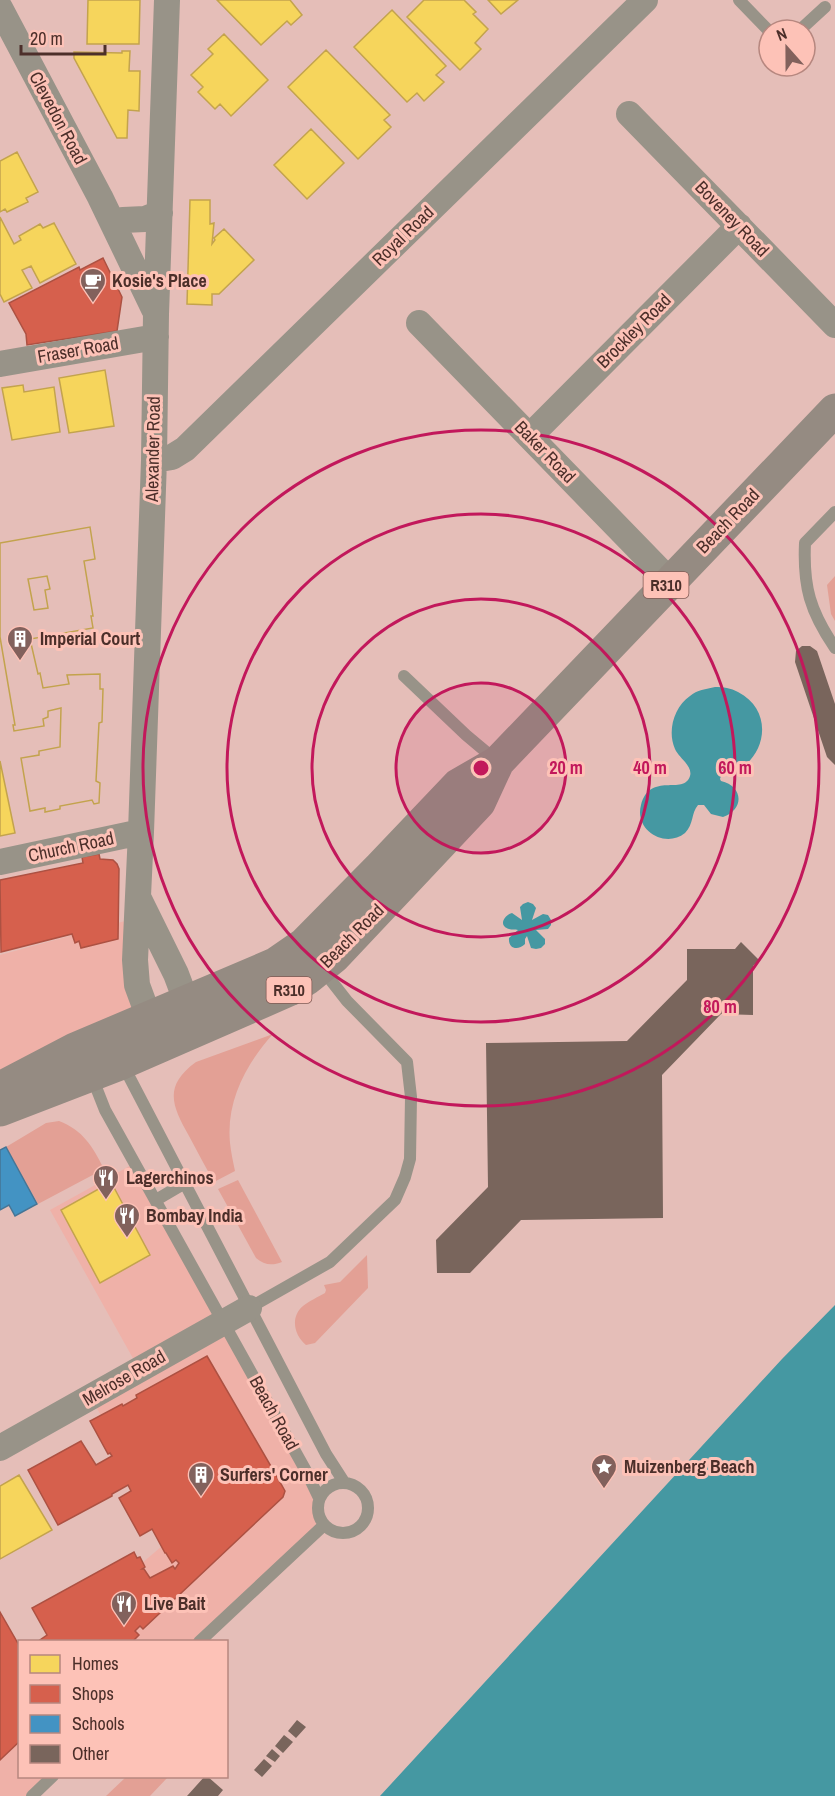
<svg xmlns="http://www.w3.org/2000/svg" width="835" height="1796" viewBox="0 0 835 1796" font-family="'Archivo Narrow',sans-serif">
<style>
.built{fill:#efb1a8}
.green{fill:#e3a095}
.water{fill:#4598a2}
.homes{fill:#f6d55c;stroke:#c3a34d;stroke-width:1.5;fill-rule:evenodd}
.shops{fill:#d6604d;stroke:#ad5142;stroke-width:1.5}
.schools{fill:#4393c3;stroke:#467595;stroke-width:1.5}
.building{fill:#79655c}
.lines{fill:none;stroke-linecap:round;stroke-linejoin:round}
.service{stroke:#989388;stroke-width:12}
.minor{stroke:#989388;stroke-width:26}
.primary{stroke:#958b82;stroke-width:33}
.ring{fill:none;stroke:#c2185b;stroke-width:3}
.labels{text-anchor:middle;stroke-width:6;stroke-linejoin:round;paint-order:stroke}
.shield{fill:#fdc2b7;stroke:#815b54;stroke-width:1.5}
.shield-label{font-size:16px;font-weight:bold;fill:#4c2f2a}
.street-label{font-size:18px;fill:#4c2f2a;stroke:#fdc2b7}
.poi-label{font-size:18px;font-weight:bold;fill:#4c2f2a;stroke:#fdc2b7;text-anchor:start}
.centre{fill:#c2185b;stroke:#fdc2b7;stroke-width:3}
.ring-label{font-size:18px;text-anchor:middle;font-weight:bold;fill:#c2185b;stroke:#fdc2b7;stroke-width:6;stroke-linejoin:round;paint-order:stroke}
</style>
<rect width="100%" height="100%" fill="#e5beb8"/>
<path class="built" d="M136,918L149,1017L0,1088V955Z
M135,1163L319,1498L317,1508L319,1517L324,1525L199,1641L49,1642L168,1541L91,1397L139,1369L50,1210Z
M19,1667L20,1776L53,1777L32,1796H0V1683Z"/>
<path class="green" d="M835,576V621L831,614L827,585Z
M273,1034C246,1064 226,1101 230,1143C231,1152 233,1162 235,1171L214,1182C205,1166 197,1151 189,1136C172,1106 163,1086 196,1062Z
M59,1121C83,1130 93,1147 104,1169L38,1204L6,1147L46,1123Z
M238,1180L282,1262C272,1266 264,1265 256,1258L218,1189Z
M367,1255L368,1288L315,1343L306,1345C294,1335 290,1317 303,1306C309,1301 318,1297 325,1293L326,1290L324,1285L340,1282Z
M126,1777V1776L168,1777L150,1796H106Z"/>
<path class="water" d="M715,687C723,687 731,688 738,692C779,713 764,769 721,776L720,779L721,781C743,786 745,809 723,817L711,814L704,805H698C691,813 694,824 685,833C665,849 634,830 641,805C650,771 684,796 690,776C693,766 679,758 675,749C667,731 674,707 690,696C697,690 706,689 715,687Z
M528,902L533,904L536,908L532,920L543,914L548,915L551,920V925L548,929L536,930L545,939V944L541,948L536,949L531,948L527,936L525,939V944C518,951 508,949 509,938L518,930C515,929 512,930 509,929C498,926 504,915 512,913L522,920L520,907L523,904Z
M835,1305V1796H380L782,1359Z"/>
<path class="homes" d="M88,0H140L139,44H87Z
M217,0H290L302,15L291,25L287,21L261,45Z
M424,0H464L476,12L473,14L488,29L475,43L481,49L460,70L407,17Z
M488,0H518L501,14Z
M392,10L446,66L436,75L444,82L424,101L417,93L407,102L354,47Z
M224,34L268,80L231,116L220,104L215,109L198,92L203,87L191,75L213,54L208,49Z
M326,50L390,115L384,120L391,127L358,159L288,87Z
M122,51H130L129,71H140L139,111L128,110L127,138H117L74,58V52L122,53Z
M311,129L344,163L307,199L274,165Z
M17,152L38,192L26,198L28,202L7,212L5,209L0,212V161Z
M190,200H210V224L214,223L212,244L215,240L214,238L224,229L254,260L219,294H212V305L187,304Z
M0,217L14,244L21,240L19,236L40,224L43,228L54,223L76,264L40,283L31,266L22,270L32,288L4,302L0,294Z
M105,370L114,426L69,433L59,378Z
M23,385L24,392L54,387L60,432L12,440L2,388Z
M90,527L95,559L84,561L93,616H91L93,628L30,639L38,674L40,673L43,688L69,684L67,675L100,674V689H103L102,722L99,723L96,781L100,783L99,803L94,804L92,800L60,806V809L45,812V808L30,811L21,758L39,755V751L60,747L61,708L48,711V717L43,719L44,726L14,731L13,725H15L0,637V543ZM47,576L50,589L45,590L48,608L34,610L28,579Z
M90,527L95,559L84,561L93,616H91L93,628L30,639L38,674L40,673L43,688L69,684L67,675L100,674V689H103L102,722L99,723L96,781L100,783L99,803L94,804L92,800L60,806V809L45,812V808L30,811L21,758L39,755V751L60,747L61,708L48,711V717L43,719L44,726L14,731L13,725H15L0,637V543Z
M47,576L50,589L45,590L48,608L34,610L28,579Z
M0,761L15,833L0,836Z
M111,1182L150,1255L100,1283L61,1210Z
M19,1475L52,1530L0,1559V1486Z"/>
<path class="shops" d="M103,258L122,297L117,331L27,345L26,334L9,303L79,267L80,270Z
M99,854L100,859L113,860L117,864L119,869L118,939L81,948L79,941L75,943L72,934L1,952L0,880L83,863L82,857Z
M207,1356L276,1475L285,1491L283,1497L143,1629L140,1626L135,1631L139,1635L132,1642H37L47,1635L32,1608L134,1552L137,1558L140,1557L145,1567L142,1569H144L150,1578L173,1566L175,1569L179,1563L176,1560L172,1563L166,1553H165L152,1529L140,1536L119,1498L131,1491L128,1485L112,1494V1496L58,1525L28,1470L81,1441L96,1465L112,1456L110,1453L108,1454L90,1421L122,1404L123,1406L137,1398L136,1395Z
M0,1612L20,1647V1741L0,1760Z"/>
<path class="schools" d="M6,1147L37,1204L15,1216L9,1205L0,1210V1150Z"/>
<path class="building" d="M802,646H810L817,651L835,704V765L827,757L795,662L796,651Z
M741,942L759,960L753,966V1015L721,1014L662,1075L663,1218L521,1220L470,1273H437L436,1240L488,1187L486,1043L627,1041L687,980V949H735Z
M297,1720L306,1727L296,1738L288,1731Z
M284,1735L293,1742L283,1753L275,1746Z
M272,1749L280,1756L275,1762L266,1756Z
M264,1759L272,1766L262,1777L254,1770Z
M205,1776H207L223,1790L218,1796H187Z"/>
<g class="lines">
<path class="service" d="M739,0L769,31
M800,30L825,7
M835,512L805,543C803,587 810,611 835,648
M404,676L466,735L497,761
M123,1065L326,1454L344,1482
M92,1077L105,1110L306,1471L319,1498
M156,1200L185,1183
M249,1308L330,1262L395,1200L405,1177L410,1159L411,1097L407,1062L347,1001L322,969
M318 1508a25 25 0 1 1 50 0a25 25 0 1 1-50 0Z
M199,1642L324,1525
M32,1796L53,1776"/>
<path class="minor" d="M0,8L100,197L154,309
M629,114L835,325
M123,220L145,219L160,213
M419,323L670,581
M0,364L156,337
M530,436L739,226
M154,460L172,457L185,449L645,0
M0,862L141,832
M139,899L176,974L193,1019
M155,1034L137,985L135,960L141,832L154,460L156,314L167,0
M0,1448L249,1308"/>
<path class="primary" d="M0,1088L75,1049L275,964L304,944L380,867L458,785L498,762L835,410
M0,1110L122,1063L289,990L308,978L334,957L479,803L498,762"/>
</g>
<circle cx="481" cy="768" r="85" fill="#c2185b" fill-opacity=".12"/>
<g class="ring">
<circle cx="481" cy="768" r="85"/>
<circle cx="481" cy="768" r="169"/>
<circle cx="481" cy="768" r="254"/>
<circle cx="481" cy="768" r="338"/>
</g>
<defs>
<symbol id="cafe-pin" viewBox="-11 -11 22 30"><path d="M0 17L-7.5 6A9.5 9.5 0 1 1 7.5 6Z" fill="#82615c" stroke="#fdc2b7"/><path d="M-5.5-4.5H6V0H3Q3 3.5 0 3.5H-2.5Q-5.5 3.5-5.5 0ZM3-3.2v2h1.7v-2ZM-6 4.5H4V6H-6Z" fill="#fff"/></symbol>
<symbol id="building-pin" viewBox="-11 -11 22 30"><path d="M0 17L-7.5 6A9.5 9.5 0 1 1 7.5 6Z" fill="#82615c" stroke="#fdc2b7"/><path d="M-4-6H4V6H1V3H-1V6H-4ZM-2.5-4.3h1.7v1.8h-1.7ZM.8-4.3h1.7v1.8H.8ZM-2.5-1h1.7V.8h-1.7ZM.8-1h1.7V.8H.8Z" fill="#fff"/></symbol>
<symbol id="restaurant-pin" viewBox="-11 -11 22 30"><path d="M0 17L-7.5 6A9.5 9.5 0 1 1 7.5 6Z" fill="#82615c" stroke="#fdc2b7"/><path d="M-5-6h1v4h1v-4h1v4h1v-4h1v5L-1.5 .5V6h-2V.5L-5-1ZM5-6V6H3V1.5H1.5Q1.5-4 5-6Z" fill="#fff"/></symbol>
<symbol id="sight-pin" viewBox="-11 -11 22 30"><path d="M0 17L-7.5 6A9.5 9.5 0 1 1 7.5 6Z" fill="#82615c" stroke="#fdc2b7"/><path d="M0-6L1.8-2.2L6-1.7L2.9 1.2L3.7 5.4L0 3.3L-3.7 5.4L-2.9 1.2L-6-1.7L-1.8-2.2Z" fill="#fff"/></symbol>
</defs>
<g fill-rule="evenodd">
<use href="#cafe-pin" x="78" y="266" width="30" height="40"/>
<use href="#building-pin" x="5" y="624" width="30" height="40"/>
<use href="#restaurant-pin" x="91" y="1163" width="30" height="40"/>
<use href="#restaurant-pin" x="112" y="1201" width="30" height="40"/>
<use href="#sight-pin" x="589" y="1452" width="30" height="40"/>
<use href="#building-pin" x="186" y="1460" width="30" height="40"/>
<use href="#restaurant-pin" x="109" y="1589" width="30" height="40"/>
</g>
<g class="labels">
<g class="shield">
<rect x="643.5" y="572" width="45" height="26" rx="4.5"/>
<rect x="266.5" y="977" width="45" height="26" rx="4.5"/>
</g>
<g class="shield-label">
<text x="666" y="591">R310</text>
<text x="289" y="996">R310</text>
</g>
<g class="street-label">
<text transform="translate(58 118) rotate(62)" y="6">Clevedon Road</text>
<text transform="translate(732 219) rotate(46)" y="6">Boveney Road</text>
<text transform="translate(403 236) rotate(-44)" y="6">Royal Road</text>
<text transform="translate(634 331) rotate(-45)" y="6">Brockley Road</text>
<text transform="translate(78 350) rotate(-10)" y="6">Fraser Road</text>
<text transform="translate(153 449) rotate(-89)" y="6">Alexander Road</text>
<text transform="translate(545 452) rotate(46)" y="6">Baker Road</text>
<text transform="translate(728 521) rotate(-46)" y="6">Beach Road</text>
<text transform="translate(71 847) rotate(-12)" y="6">Church Road</text>
<text transform="translate(352 936) rotate(-45)" y="6">Beach Road</text>
<text transform="translate(124 1378) rotate(-30)" y="6">Melrose Road</text>
<text transform="translate(274 1413) rotate(61)" y="6">Beach Road</text>
</g>
<g class="poi-label">
<text x="112" y="287">Kosie's Place</text>
<text x="40" y="645">Imperial Court</text>
<text x="126" y="1184">Lagerchinos</text>
<text x="146" y="1222">Bombay India</text>
<text x="624" y="1473">Muizenberg Beach</text>
<text x="220" y="1481">Surfers' Corner</text>
<text x="144" y="1610">Live Bait</text>
</g>
</g>
<circle cx="481" cy="768" r="9" class="centre"/>
<g class="ring-label">
<text x="566" y="774">20 m</text>
<text x="650" y="774">40 m</text>
<text x="735" y="774">60 m</text>
<text x="720" y="1013">80 m</text>
</g>
<rect x="18" y="1640" width="210" height="138" fill="#fdc2b7" stroke="#b6877f" stroke-width="1.5"/>
<rect x="30" y="1655" width="30" height="18" fill="#f6d55c" stroke="#b6877f" stroke-width="1.5"/>
<text x="72" y="1670" font-size="18" fill="#4c2f2a">Homes</text>
<rect x="30" y="1685" width="30" height="18" fill="#d6604d" stroke="#b6877f" stroke-width="1.5"/>
<text x="72" y="1700" font-size="18" fill="#4c2f2a">Shops</text>
<rect x="30" y="1715" width="30" height="18" fill="#4393c3" stroke="#b6877f" stroke-width="1.5"/>
<text x="72" y="1730" font-size="18" fill="#4c2f2a">Schools</text>
<rect x="30" y="1745" width="30" height="18" fill="#79655c" stroke="#b6877f" stroke-width="1.5"/>
<text x="72" y="1760" font-size="18" fill="#4c2f2a">Other</text>
<g transform="translate(787 48) rotate(339)"><circle r="28" fill="#fdc2b7" stroke="#b6877f" stroke-width="1.5"/>
<path d="M0-4.5L10 22L0 15L-10 22Z" fill="#82615c"/>
<text y="-9" font-size="16" font-weight="bold" text-anchor="middle" fill="#4c2f2a">N</text>
</g>
<path d="M21 45v9h84v-9" fill="none" stroke="#4c2f2a" stroke-width="3"/>
<text x="30" y="45" font-size="18" fill="#4c2f2a" stroke="#fdc2b7" stroke-width="4.5" paint-order="stroke">20 m</text>
</svg>
